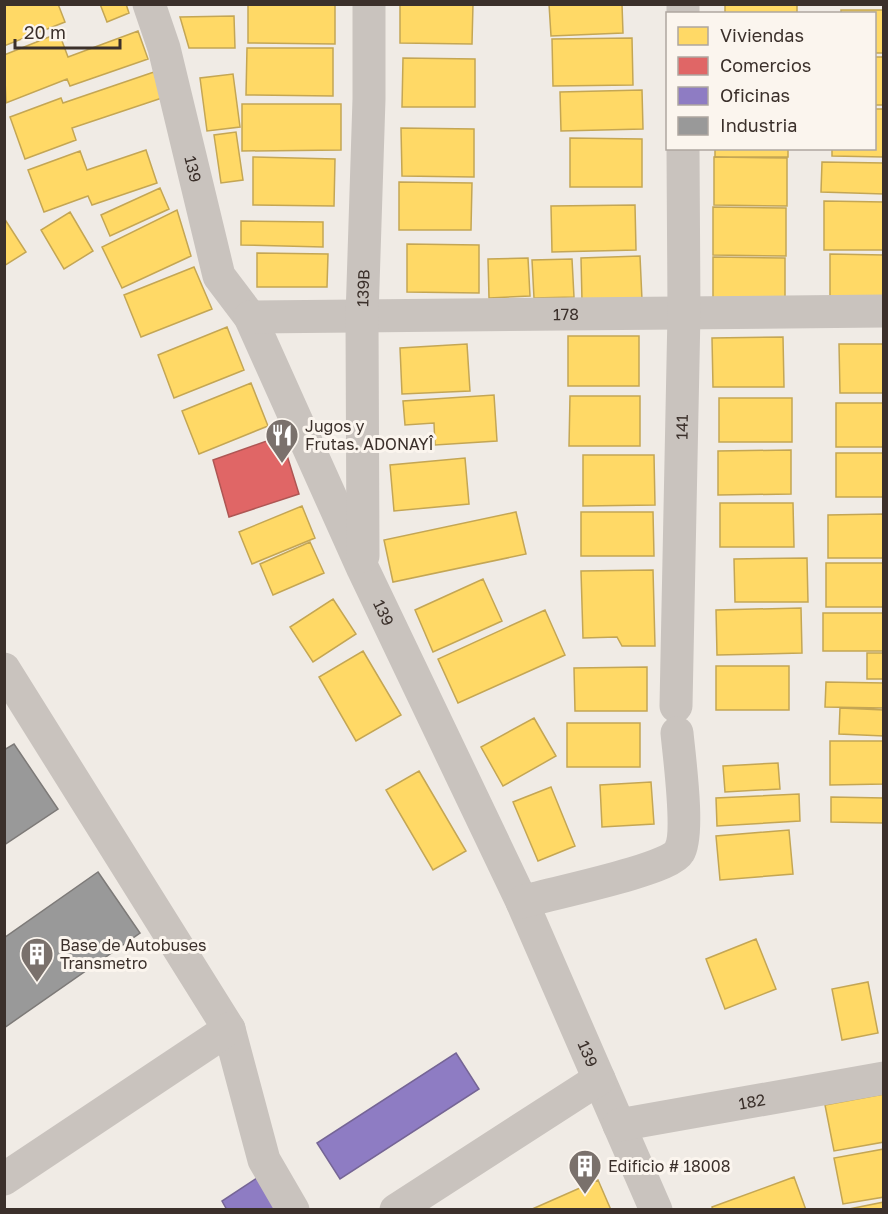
<svg xmlns="http://www.w3.org/2000/svg" width="888" height="1214" viewBox="0 0 888 1214" font-family="'Golos Text',sans-serif">
<style>
.homes{fill:#ffd966;stroke:#c4a654;stroke-width:1.5}
.shops{fill:#e06666;stroke:#ae5654;stroke-width:1.5}
.offices{fill:#8e7cc3;stroke:#756595;stroke-width:1.5}
.industry{fill:#999;stroke:#7d7a78;stroke-width:1.5}
.lines{fill:none;stroke-linecap:round;stroke-linejoin:round}
.minor{stroke:#c9c3be;stroke-width:33}
.labels{text-anchor:middle;stroke-width:6;stroke-linejoin:round;paint-order:stroke}
.street-label{font-size:16px;fill:#3b302b;stroke:#fbf5ee}
.poi-label{font-size:16px;fill:#3b302b;stroke:#fbf5ee;text-anchor:start}
</style>
<rect width="100%" height="100%" fill="#f0ebe5"/>
<path class="homes" d="M4,4H58L65,22L4,46Z
M100,4H126L129,13L107,22Z
M248,4H335V44L248,43Z
M400,4H473L472,44L400,43Z
M549,4H622L623,33L551,36Z
M725,4H797V14H725Z
M841,10H884V53H874V14H841Z
M234,16L235,48H189L180,17Z
M138,31L148,59L70,86L67,79L6,103L4,55L59,33L68,57Z
M632,38L633,85L553,86L552,39Z
M247,48H333V96L246,95Z
M874,57H884V105H874Z
M403,58L475,59V107H402Z
M154,72L162,98L72,128L76,140L25,159L10,117L61,98L63,103Z
M233,74L240,127L207,131L200,78Z
M642,90L643,129L561,131L560,92Z
M242,104H341V150L242,151Z
M874,109H884V157L832,156V148H874Z
M401,128L474,129V177L402,176Z
M236,132L243,180L221,183L214,135Z
M570,138L642,139V187H570Z
M715,148H788V157H715Z
M146,150L157,183L92,205L88,196L44,212L28,170L80,151L87,170Z
M253,157L335,159L334,206L253,205Z
M714,157L787,158V206L714,205Z
M822,162L884,163V194L821,192Z
M399,182L472,183L471,230H399Z
M160,188L169,209L110,236L101,215Z
M824,201L884,202V250H824Z
M635,205L636,250L552,252L551,206Z
M713,207L786,208V256L713,255Z
M177,210L191,256L122,288L102,247Z
M70,212L93,251L64,269L41,230Z
M4,218L26,252L4,266Z
M241,221L323,222V247L241,245Z
M407,244L479,245V293L407,292Z
M257,253L328,254L327,287H257Z
M830,254L884,255V303L830,302Z
M640,256L642,300L582,301L581,258Z
M713,257L785,258V306L713,305Z
M528,258L530,296L489,298L488,259Z
M572,259L574,297L534,298L532,260Z
M194,267L212,309L141,337L124,295Z
M227,327L244,370L174,398L158,355Z
M568,336H639V386H568Z
M783,337L784,387H713L712,338Z
M467,344L470,391L402,394L400,348Z
M839,344H884V393H840Z
M251,383L268,426L199,454L182,411Z
M494,395L497,441L435,445L434,423L405,425L403,401Z
M570,396H640V446H569Z
M719,398H792V442H719Z
M836,403H884V447H836Z
M791,450V494L718,495V451Z
M836,453H884V497H836Z
M583,455H654L655,505L583,506Z
M465,458L469,504L394,511L390,465Z
M720,503H793L794,547H720Z
M302,506L315,538L252,564L239,532Z
M516,512L526,554L393,582L384,540Z
M581,512H653L654,556H581Z
M884,514V558H828V515Z
M310,542L324,573L273,595L260,564Z
M807,558L808,602H735L734,559Z
M826,563H884V607H826Z
M653,570L655,646H622L617,637L583,638L581,571Z
M483,579L502,621L433,652L415,610Z
M333,599L356,634L313,662L290,627Z
M801,608L802,653L717,655L716,610Z
M545,610L565,655L458,703L438,659Z
M823,613H884V651H823Z
M363,651L401,715L356,741L319,677Z
M867,653H884V679H867Z
M716,666H789V710H716Z
M647,667V711H575L574,668Z
M826,682L884,683V708L825,707Z
M840,708L884,710V736L839,734Z
M534,718L556,756L503,786L481,747Z
M567,723H640V767H567Z
M830,741H884V784L830,785Z
M778,763L780,789L725,792L723,766Z
M419,771L466,851L433,870L386,790Z
M651,782L654,824L602,827L600,785Z
M551,787L575,846L538,861L513,802Z
M799,794L800,821L717,826L716,798Z
M831,797L884,798V823L831,822Z
M789,830L793,874L720,880L716,836Z
M756,939L776,989L725,1009L706,959Z
M868,982L878,1033L842,1040L832,989Z
M884,1094V1142L834,1151L825,1105Z
M884,1149V1197L843,1204L834,1158Z
M794,1177L806,1210H713L712,1207Z
M598,1180L611,1210H530Z
M884,1202V1210H844Z"/>
<path class="shops" d="M281,436L299,494L229,517L213,460Z"/>
<path class="offices" d="M456,1053L479,1089L340,1179L317,1143Z
M257,1178L278,1210H227L222,1201Z"/>
<path class="industry" d="M14,744L58,809L4,845V750Z
M98,872L140,933L4,1028V938Z"/>
<g class="lines">
<g class="minor">
<path id="s1" d="M149,4L164,48L219,276L250,317L363,569L522,902L656,1210"/>
<path d="M683,4V14"/>
<path id="s2" d="M250,317L884,311"/>
<path id="s3" d="M363,556L362,317L369,99V4"/>
<path d="M4,669L229,1029L264,1160L293,1210"/>
<path id="s4" d="M676,706L684,313L683,148"/>
<path d="M522,902C548,894 669,870 679,852C690,835 679,755 677,733"/>
<path id="s5" d="M619,1125L884,1078"/>
<path d="M4,1179L229,1029"/>
<path d="M396,1210L599,1079"/>
</g>
</g>
<defs>
<symbol id="restaurant-pin" viewBox="-11 -11 22 30"><path d="M0 17L-7.5 6A9.5 9.5 0 1 1 7.5 6Z" fill="#7a716c" stroke="#fbf5ee"/><path d="M-5-6h1v4h1v-4h1v4h1v-4h1v5L-1.5 .5V6h-2V.5L-5-1ZM5-6V6H3V1.5H1.5Q1.5-4 5-6Z" fill="#fff"/></symbol>
<symbol id="building-pin" viewBox="-11 -11 22 30"><path d="M0 17L-7.5 6A9.5 9.5 0 1 1 7.5 6Z" fill="#7a716c" stroke="#fbf5ee"/><path d="M-4-6H4V6H1V3H-1V6H-4ZM-2.5-4.3h1.7v1.8h-1.7ZM.8-4.3h1.7v1.8H.8ZM-2.5-1h1.7V.8h-1.7ZM.8-1h1.7V.8H.8Z" fill="#fff"/></symbol>
</defs>
<g fill-rule="evenodd">
<use href="#restaurant-pin" x="263" y="416" width="38" height="52"/>
<use href="#building-pin" x="18" y="935" width="38" height="52"/>
<use href="#building-pin" x="566" y="1147" width="38" height="52"/>
</g>
<g class="labels">
<g class="street-label">
<text dy="6" stroke="none"><textPath href="#s1" startOffset="171">139</textPath></text>
<text dy="6" stroke="none"><textPath href="#s3" startOffset="268">139B</textPath></text>
<text dy="6" stroke="none"><textPath href="#s2" startOffset="316">178</textPath></text>
<text dy="6" stroke="none"><textPath href="#s4" startOffset="279">141</textPath></text>
<text dy="6" stroke="none"><textPath href="#s1" startOffset="657">139</textPath></text>
<text dy="6" stroke="none"><textPath href="#s1" startOffset="1143">139</textPath></text>
<text dy="6" stroke="none"><textPath href="#s5" startOffset="135">182</textPath></text>
</g>
<g class="poi-label">
<text x="305" y="432">Jugos y<tspan x="305" dy="18">Frutas. ADONAYÎ</tspan></text>
<text x="60" y="951">Base de Autobuses<tspan x="60" dy="18">Transmetro</tspan></text>
<text x="608" y="1172">Edificio # 18008</text>
</g>
</g>
<rect width="888" height="1214" fill="none" stroke="#3b302b" stroke-width="12"/>
<rect x="666" y="12" width="210" height="138" fill="#fbf5ee" stroke="#aea6a0" stroke-width="1.5"/>
<rect x="678" y="27" width="30" height="18" fill="#ffd966" stroke="#aea6a0" stroke-width="1.5"/>
<text x="720" y="42" font-size="18" fill="#3b302b">Viviendas</text>
<rect x="678" y="57" width="30" height="18" fill="#e06666" stroke="#aea6a0" stroke-width="1.5"/>
<text x="720" y="72" font-size="18" fill="#3b302b">Comercios</text>
<rect x="678" y="87" width="30" height="18" fill="#8e7cc3" stroke="#aea6a0" stroke-width="1.5"/>
<text x="720" y="102" font-size="18" fill="#3b302b">Oficinas</text>
<rect x="678" y="117" width="30" height="18" fill="#999999" stroke="#aea6a0" stroke-width="1.5"/>
<text x="720" y="132" font-size="18" fill="#3b302b">Industria</text>
<path d="M15 39v9h105v-9" fill="none" stroke="#3b302b" stroke-width="3"/>
<text x="24" y="39" font-size="18" fill="#3b302b" stroke="#fbf5ee" stroke-width="4.5" paint-order="stroke">20 m</text>
</svg>
